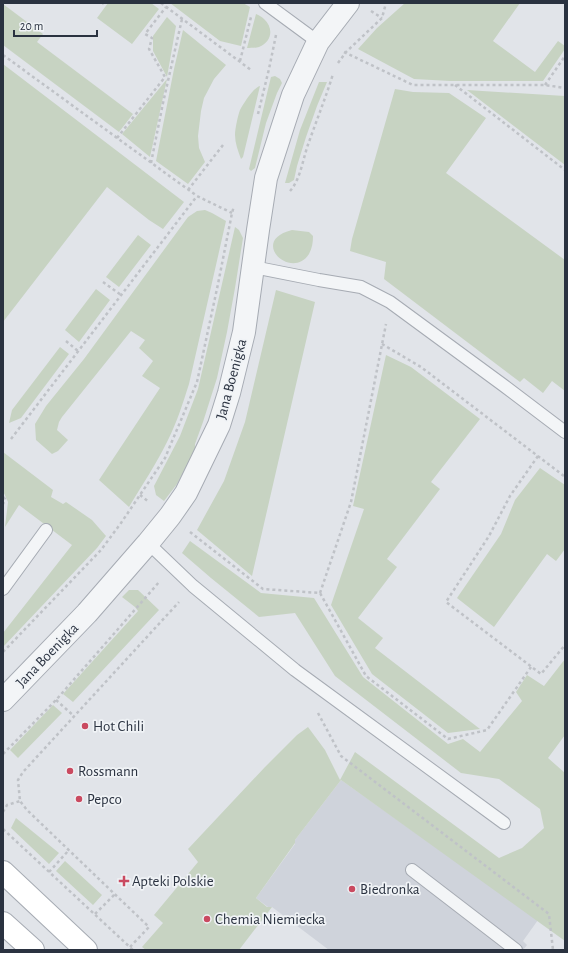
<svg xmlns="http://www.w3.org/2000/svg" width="568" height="953" viewBox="0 0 568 953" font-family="'Alegreya Sans',sans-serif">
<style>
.built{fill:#cfd3db}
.green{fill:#c7d3c2}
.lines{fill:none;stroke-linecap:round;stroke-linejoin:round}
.lane-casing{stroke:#a6abb3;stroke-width:14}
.street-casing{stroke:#a6abb3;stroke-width:24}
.secondary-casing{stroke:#a6abb3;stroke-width:24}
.path{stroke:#bfc2c7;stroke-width:2.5;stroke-dasharray:3 3;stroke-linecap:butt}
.lane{stroke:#f3f5f7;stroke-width:12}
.street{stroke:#f3f5f7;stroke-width:22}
.secondary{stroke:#fff;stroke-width:22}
.poi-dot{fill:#ca4a60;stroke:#f0f3f6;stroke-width:1.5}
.labels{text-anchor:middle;stroke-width:3.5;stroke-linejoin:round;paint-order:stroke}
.street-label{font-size:15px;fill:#2a3240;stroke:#f0f3f6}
.poi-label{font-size:15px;fill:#2a3240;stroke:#f0f3f6;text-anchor:start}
</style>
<rect width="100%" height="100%" fill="#e1e4e9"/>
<path class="built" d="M341,780L538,920L523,941L527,945L523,950H329L272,907H268L256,898L295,844V840Z"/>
<path class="green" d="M108,3H151L159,9L132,44L97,18Z
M170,3H243L250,7L241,46L220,41Z
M405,3H520L493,41L535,72L558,41L565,46V49L543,81H450L414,79L358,49L377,28Z
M3,4L43,34L37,42L133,114L119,132L3,45Z
M256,14C259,15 262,17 264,19C274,28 272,42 259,47C256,48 250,48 247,48Z
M167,17L176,26L167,77L153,51V36Z
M183,30L226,65L214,79L204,98L201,111L198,136L199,148L205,162L188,184L156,161L174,69Z
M3,64L184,202L163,229L149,220L107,187L3,322Z
M275,76L280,79L282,83L277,93L266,123L255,168L251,171L249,169L269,85L271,77Z
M167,79L150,157L122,134Z
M319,82H327L317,106L306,137L297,166L294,180L289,183H285L300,130Z
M260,86L243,157L241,159C238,151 235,143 235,135C235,129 238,115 240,110C244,103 253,88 260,86Z
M395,89L413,92L449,93L486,118L446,173L565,260V391L552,381L543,393L524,378L520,382L384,279L386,262L350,251L352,239Z
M467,90L565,96V165Z
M205,210L212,213L226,221L189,384C183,403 177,422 168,440C157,463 142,485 129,507L99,480L160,388L142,376L153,361L139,348L145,340L131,331L62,417L59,422L57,430L68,440L58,451L52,454L36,440L35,424L46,406L84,359L188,217L197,211Z
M235,227L239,230L243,238L235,288L227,332L217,378L203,422L195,444V449L177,484L164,501L156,495L154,486L180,436L198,389Z
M292,230L309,232L313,236C313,243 312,248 309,254C292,281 248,241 292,230Z
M138,235L151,245L119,287L106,277Z
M96,289L110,300L79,342L65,330Z
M276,290L315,302L252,576L197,530L224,481L245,422Z
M60,347L69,354L21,418L9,423L12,410Z
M386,355L411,367L480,419L431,482L440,489L387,559L397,567L358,618L383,638L375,648L480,729L448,733L372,674L331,605L364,509L353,506Z
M3,452L53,490L51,497L63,504L66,502L92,520L106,536L97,548L3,647V633L72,545L19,505L5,527L8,502L3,491Z
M540,468L565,485V549L556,561L547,554L494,627L457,598L501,534L515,500Z
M190,541L261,593L314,598L363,677L448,744L463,739L480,752L522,701L516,692L527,675L544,686L565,659V735L548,758L565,773V941L341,780L295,840V843L256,898L267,907H272L239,950H146L142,947L163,923L154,915L198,862L188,849L265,767L297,735L308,727L325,750L340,780L355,752L499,858L522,848L544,828L540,809L499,779L461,773L335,676L295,613L259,617L211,578L182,553Z
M129,590H138L159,610L73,702L63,694L138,611L135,607L122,597Z
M53,705L62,713L18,758L10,750Z
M16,818L59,853L49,864L11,828Z
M65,861L102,895L93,905L56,871Z"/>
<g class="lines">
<defs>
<path id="lane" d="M265,3L318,42
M253,267L319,280L361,287L390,302L503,385L565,432
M148,543L193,586L295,670L504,823
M3,589L46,530
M412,870L516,950"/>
<path id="street" d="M3,700L87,613L148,543L170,516L186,493L219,425L229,393L244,332L258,230L266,178L293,95L318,42L348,3"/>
<path id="secondary" d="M3,872L86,950
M3,923L33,950"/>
</defs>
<use href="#lane" class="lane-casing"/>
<use href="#street" class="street-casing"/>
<use href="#secondary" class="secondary-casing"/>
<path class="path" d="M161,3L251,70
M102,4L103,3
M371,11L382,18
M344,52L413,85H545L565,88
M3,55L197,196L232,213
M240,61L251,17
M338,63L346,52L382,18L386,3
M455,85L565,170
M545,85L565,56
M258,114L269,69L276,35
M117,138L165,77L149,49L152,38L145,34L166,7
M151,163L163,103L182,19
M188,190L223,145
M290,191C301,179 303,157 309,142C317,119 326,97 333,74
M103,282L121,295
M66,341L78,351
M382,344L421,367L564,476L565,475
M11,439L197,196
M538,456L510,496L489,536L446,602L541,674L565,645
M140,495L149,502
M3,497L5,499L3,504
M190,532L263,589L320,593L366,676L448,739L487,730L531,667
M320,593L351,502L386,324
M3,652L101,550L121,523L165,458L197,382L218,284L232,213L234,206
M56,700L74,716
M318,713L341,756L549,914L553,950
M3,754L56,700L160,581
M3,812L7,805L20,801
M3,829L133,950
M49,872L69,850
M95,914L115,894
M130,947L149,927L27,810L20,801L18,780L23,772L179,602"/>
<use href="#lane" class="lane"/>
<use href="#street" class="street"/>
<use href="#secondary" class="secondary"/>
</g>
<g class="poi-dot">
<circle cx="85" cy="726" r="4"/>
<circle cx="70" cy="771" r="4"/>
<circle cx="79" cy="799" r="4"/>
<path d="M122 875h4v4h4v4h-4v4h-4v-4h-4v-4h4z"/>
<circle cx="352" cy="889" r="4"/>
<circle cx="207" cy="919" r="4"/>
</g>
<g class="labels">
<g class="street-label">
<text transform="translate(231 379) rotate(-75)" y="5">Jana Boenigka</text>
<text transform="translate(47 655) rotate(-46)" y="5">Jana Boenigka</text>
</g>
<g class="poi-label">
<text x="93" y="731">Hot Chili</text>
<text x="78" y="776">Rossmann</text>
<text x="87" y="804">Pepco</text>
<text x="132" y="886">Apteki Polskie</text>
<text x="360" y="894">Biedronka</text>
<text x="215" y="924">Chemia Niemiecka</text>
</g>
</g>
<rect width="568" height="953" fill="none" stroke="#2a3240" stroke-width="8"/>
<path d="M14 30v6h83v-6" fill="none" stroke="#2a3240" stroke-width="2"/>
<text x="20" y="30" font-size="12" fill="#2a3240" stroke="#f0f3f6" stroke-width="3" paint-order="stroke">20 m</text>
</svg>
